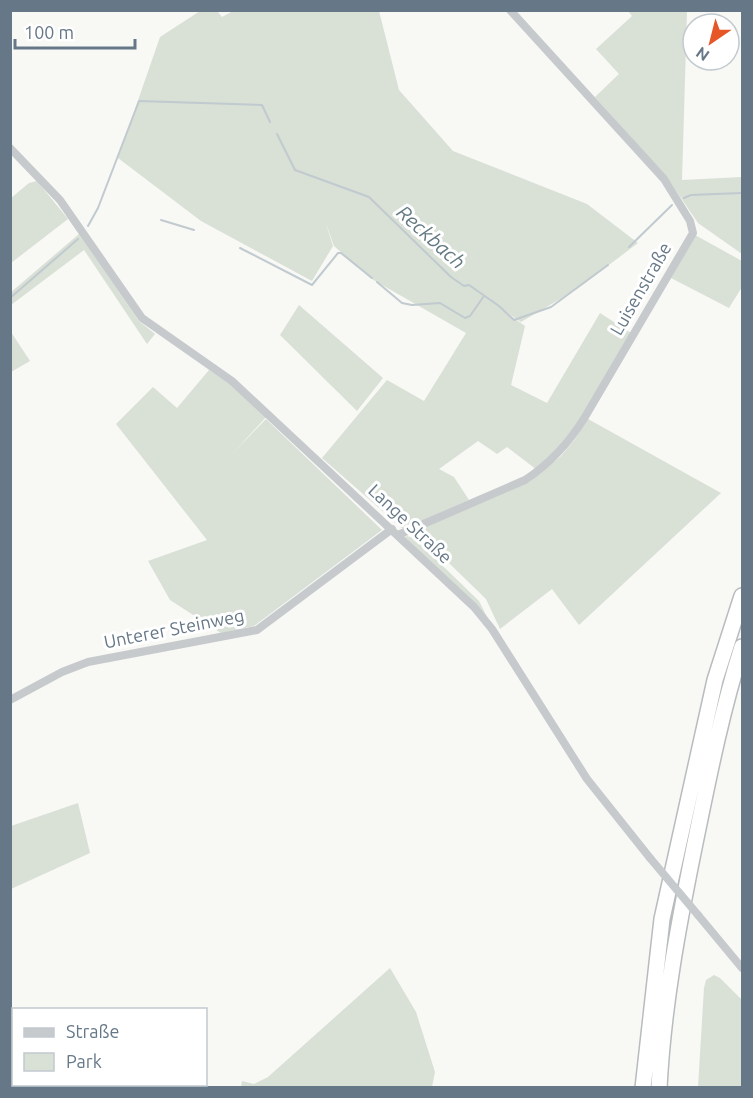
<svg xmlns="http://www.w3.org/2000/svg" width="753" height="1098" viewBox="0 0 753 1098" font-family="Ubuntu,sans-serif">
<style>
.green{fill:#d9e0d6}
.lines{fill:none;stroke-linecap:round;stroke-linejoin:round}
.stream{stroke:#c0cacf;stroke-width:2}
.highway-casing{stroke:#b8bcbf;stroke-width:18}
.street{stroke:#c6cacd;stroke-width:8}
.highway{stroke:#fff;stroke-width:15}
.street-bridge{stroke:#c6cacd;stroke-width:8}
.labels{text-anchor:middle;stroke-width:6;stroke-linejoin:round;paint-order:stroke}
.street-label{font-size:18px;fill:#667887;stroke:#fff}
.water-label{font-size:20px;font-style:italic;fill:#627983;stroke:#fff}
</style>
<rect width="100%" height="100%" fill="#f8f8f5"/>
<path class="green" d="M235,10L379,11L399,90L453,151L587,204L638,243L577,289L521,322L497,306L525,326L511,385L547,403L600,313L631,333L571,436L537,470L507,447L497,454L478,441L439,469L454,477L469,500L403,529L322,458L387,380L424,401L466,333L370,278L334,246L325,221L333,246L312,281L201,221L118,158L160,37L200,11H217L222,17Z
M628,11H687L682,180L742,177V254L698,223L668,179L595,97L619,74L596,49L632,16Z
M37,181L68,219L11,263V198L29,183Z
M79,234L139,321L155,334L147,344L84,250L11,305L10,293Z
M695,235L742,261V287L729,308L671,278Z
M299,305L383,378L357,411L280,335Z
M11,332L30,361L11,372H10Z
M209,370L229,382L267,416L233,453L266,419L382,530L254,626L221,633L170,600L148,561L207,540L116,424L153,387L177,408Z
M588,419L721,493L579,625L552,589L500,629L486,599L416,531L540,473L561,456L575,439Z
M407,536L415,539L479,601L489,621L405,537Z
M78,803L90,853L11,889V826Z
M390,968L416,1012L435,1072L432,1087H241L242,1081L254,1084L268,1077Z
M714,975L720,978L742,1000V1087H698L704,988L706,980Z"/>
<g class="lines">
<path class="stream" d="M277,134L295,170L369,197L451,277L464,286L469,285L499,306L514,320L551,307L608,265
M684,198L691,195L742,193
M161,220L194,230
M88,226L98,208L139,101L262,105L270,122
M629,247L672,205
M240,248L312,285L338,253H341L372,278
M377,282L402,303L412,305L440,303L465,318L470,316L484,296
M10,298L78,239"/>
<defs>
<path id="highway" d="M643,1088L662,919L715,680L742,596
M659,1088C663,1007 678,927 694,848C708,780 721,713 742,647"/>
</defs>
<use href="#highway" class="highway-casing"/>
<path class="street" d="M10,148L60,200L142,318L232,381L474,607L492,629L587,779L650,858
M398,535L525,480C551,463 569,443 585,417L693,233L690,221L664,179L510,10
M10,700L62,672L88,662L257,630L392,529
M698,915L742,968"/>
<use href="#highway" class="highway"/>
<path class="street-bridge" d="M650,858L698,915"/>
</g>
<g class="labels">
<g class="street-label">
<text transform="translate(641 289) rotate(-60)" y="6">Luisenstraße</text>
<text transform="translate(410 524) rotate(43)" y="6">Lange Straße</text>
<text transform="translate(174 629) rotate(-11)" y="6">Unterer Steinweg</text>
</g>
<g class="water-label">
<text transform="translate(431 237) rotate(42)" y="7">Reckbach</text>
</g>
</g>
<rect width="753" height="1098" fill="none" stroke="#667887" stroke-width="24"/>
<rect x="12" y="1008" width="195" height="78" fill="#ffffff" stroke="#c2c9cf" stroke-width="1.5"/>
<rect x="24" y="1028" width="30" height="9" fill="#c6cacd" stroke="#c2c9cf" stroke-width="1.5"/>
<text x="66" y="1038" font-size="18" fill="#667887">Straße</text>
<rect x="24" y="1053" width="30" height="18" fill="#d9e0d6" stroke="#c2c9cf" stroke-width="1.5"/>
<text x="66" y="1068" font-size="18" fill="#667887">Park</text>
<g transform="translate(711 42) rotate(215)"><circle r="28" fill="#ffffff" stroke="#c2c9cf" stroke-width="1.5"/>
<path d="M0-4.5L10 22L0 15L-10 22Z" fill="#e75626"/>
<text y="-9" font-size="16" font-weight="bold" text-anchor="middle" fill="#667887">N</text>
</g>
<path d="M15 39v9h120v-9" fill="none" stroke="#667887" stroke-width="3"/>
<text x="24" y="39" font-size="18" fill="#667887" stroke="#ffffff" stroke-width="4.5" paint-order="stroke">100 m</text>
</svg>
